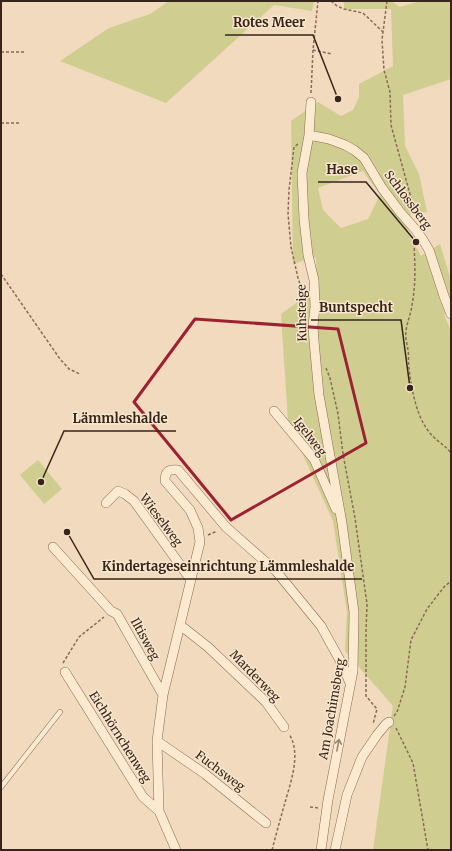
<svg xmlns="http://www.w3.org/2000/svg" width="452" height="851" viewBox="0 0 452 851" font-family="Merriweather,serif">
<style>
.green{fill:#cfce90;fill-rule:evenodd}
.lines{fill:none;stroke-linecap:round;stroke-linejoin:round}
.lane-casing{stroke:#896a55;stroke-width:5.5}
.street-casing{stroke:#896a55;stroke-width:10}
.path{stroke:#896a55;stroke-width:1.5;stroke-dasharray:3 2;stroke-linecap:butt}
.lane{stroke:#fbe9d0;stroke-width:4.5}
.street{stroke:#fbe9d0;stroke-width:9}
.oneway{stroke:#998776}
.marked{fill:none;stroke:#9c2132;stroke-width:3;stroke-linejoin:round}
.labels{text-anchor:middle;stroke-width:3;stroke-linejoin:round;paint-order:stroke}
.street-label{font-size:12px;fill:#37251b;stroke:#f8e6cd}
.leader{fill:none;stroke:#37251b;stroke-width:1.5}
.callout-dot{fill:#37251b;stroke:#f8e6cd;stroke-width:1.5}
.callout-label{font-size:13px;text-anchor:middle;font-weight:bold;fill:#37251b;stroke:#f8e6cd;stroke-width:3;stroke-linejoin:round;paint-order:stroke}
</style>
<rect width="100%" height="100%" fill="#f1dabd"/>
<path class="green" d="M169,1H314L312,11L274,5L166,103L60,61L109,28L150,14Z
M344,1H391L400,7L420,1H451V79L403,95L405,146L419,174L427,212L411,213L408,233L421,256L440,244L451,280V310L444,315L451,331V850H373L393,706L345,651L347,612L333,521L288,422L281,314L317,288L316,257L293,264L291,121L318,102L341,116L353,110L359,97V84L393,66L391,9H344ZM363,171L380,195L368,219L341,228L323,210L318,188Z
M38,460L62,489L44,504L20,475Z"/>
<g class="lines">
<defs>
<path id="lane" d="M1,787L60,712"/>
<path id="street" d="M311,102L309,135L302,173L304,219L308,255L314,280L315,307L313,326L314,341L319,395L342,523L354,612L353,671L328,800L321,850
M309,135L329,139L345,145L354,150L364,158L382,188L400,212L415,229L423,240L429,250L444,296L451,314
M274,411L314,459L336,509
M106,503L118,491L125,494L134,501L191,580
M53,547L111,611L117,614L163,695
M180,625L208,647L266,702L284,727
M65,672L143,797L159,811
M157,741L205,774L266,823
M176,850L159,811L157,741L163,695L180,625L200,542L198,528L190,510L165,481C165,471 169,469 178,470L226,527L276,571L321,626L342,664L350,683
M335,850L347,795L362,757L377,735L386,724L389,722"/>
</defs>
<use href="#lane" class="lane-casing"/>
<use href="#street" class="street-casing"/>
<path class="path" d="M331,1L337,6L344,9L363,13L383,32
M387,1L382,40L384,70L390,92L391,125L416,216
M313,50L332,54
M1,52H24
M311,93L313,50L318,1
M1,123H20
M298,144L294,147L289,190L288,214L291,247L298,278L305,300
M414,243C415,264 416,284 412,305C411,314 407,322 406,331C405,337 407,344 408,350C409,356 408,362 409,368C411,387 416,414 427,429C433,439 444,444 451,453
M1,274L60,359L69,369L80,374
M326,368L330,378L338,414L343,454L355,518L367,604L366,631V696L377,709L373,724
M208,535L217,531
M63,663L79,637L104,617
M394,716L397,712L405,687L411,640L427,609L444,587L451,581
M396,728L413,763L428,850
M310,807L319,808
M272,850C276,835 280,820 284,806C290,784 302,754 289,734"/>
<use href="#lane" class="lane"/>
<use href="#street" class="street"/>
</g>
<defs><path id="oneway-shaft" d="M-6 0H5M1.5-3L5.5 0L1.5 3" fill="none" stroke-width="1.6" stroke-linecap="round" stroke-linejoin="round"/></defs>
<use class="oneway" href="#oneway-shaft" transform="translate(338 745) rotate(-79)"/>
<path class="marked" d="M195,319L338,329L366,443L231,520L134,402Z"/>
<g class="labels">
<g class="street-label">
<text transform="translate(408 200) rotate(53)" y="4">Schlossberg</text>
<text transform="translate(302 313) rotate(-91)" y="4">Kuhsteige</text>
<text transform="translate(310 437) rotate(52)" y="4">Igelweg</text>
<text transform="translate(161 520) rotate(53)" y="4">Wieselweg</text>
<text transform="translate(145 639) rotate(61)" y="4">Iltisweg</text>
<text transform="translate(255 676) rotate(46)" y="4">Marderweg</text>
<text transform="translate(332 709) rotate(-80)" y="4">Am Joachimsberg</text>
<text transform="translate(120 737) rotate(58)" y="4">Eichhörnchenweg</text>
<text transform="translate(220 771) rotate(37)" y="4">Fuchsweg</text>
</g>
</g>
<path class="leader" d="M338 99L313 35H225M416 242L366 182H318M410 388L401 320H311M41 482L64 431H176M67 532L94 579H362"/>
<g class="callout-dot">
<circle cx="338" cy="99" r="4"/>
<circle cx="416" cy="242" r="4"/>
<circle cx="410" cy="388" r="4"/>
<circle cx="41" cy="482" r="4"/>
<circle cx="67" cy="532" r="4"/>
</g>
<g class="callout-label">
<text x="269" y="27">Rotes Meer</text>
<text x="342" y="174">Hase</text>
<text x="356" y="312">Buntspecht</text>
<text x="120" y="423">Lämmleshalde</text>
<text x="228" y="571">Kindertageseinrichtung Lämmleshalde</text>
</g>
<rect width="452" height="851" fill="none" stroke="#37251b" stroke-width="4"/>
</svg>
